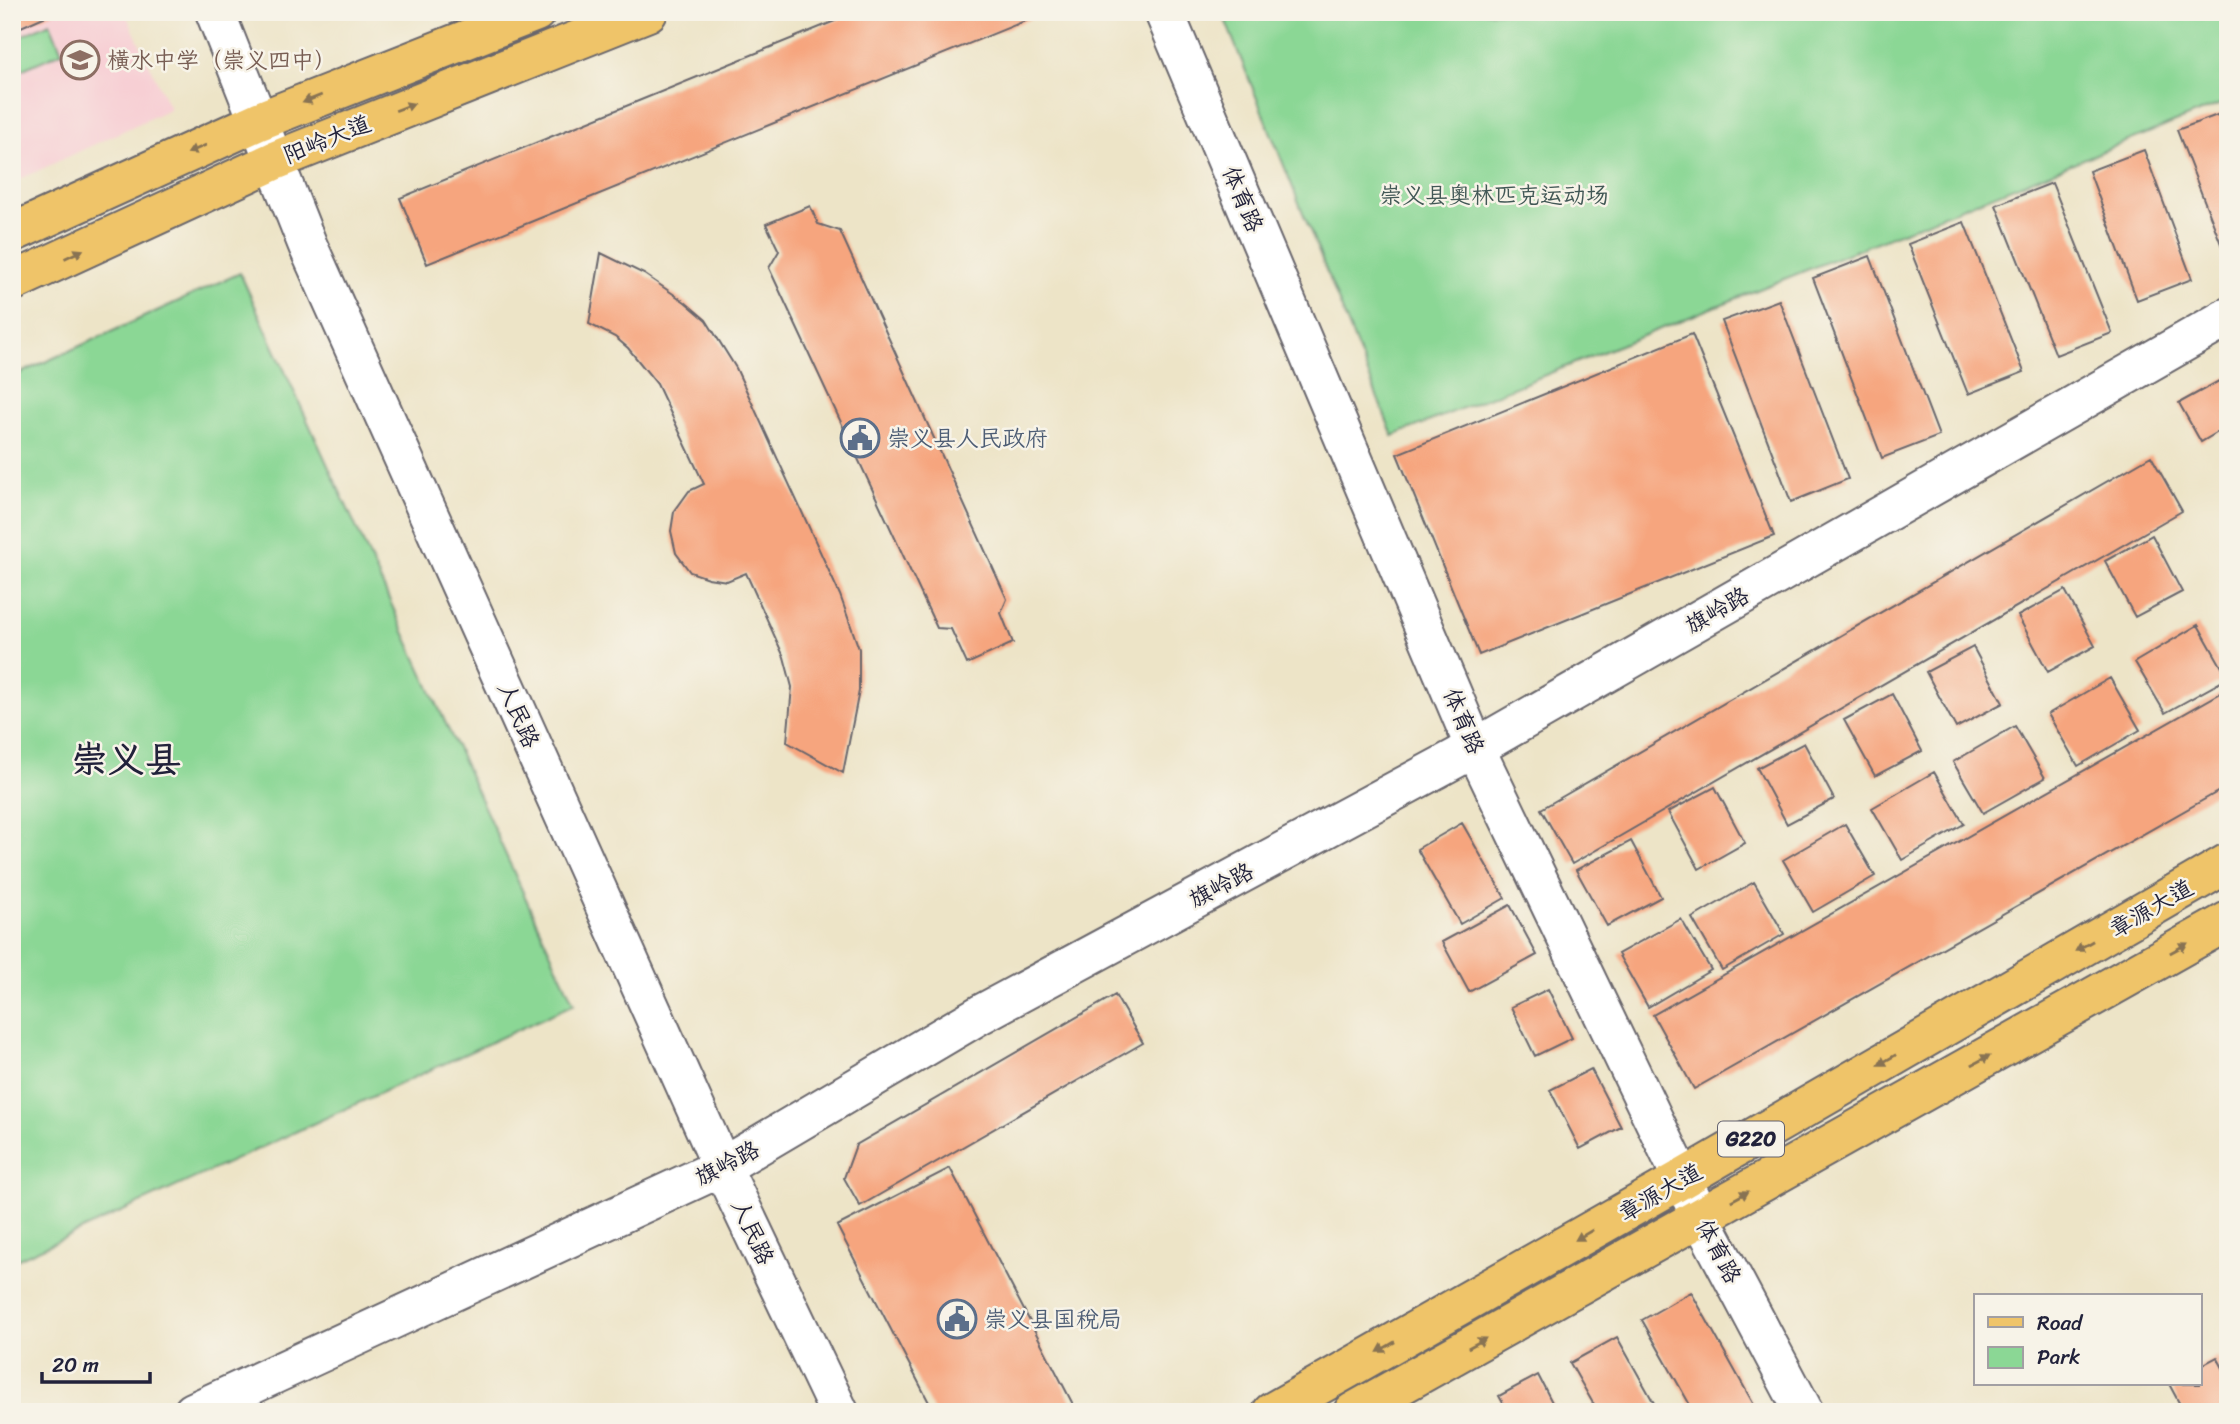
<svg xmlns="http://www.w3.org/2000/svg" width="2240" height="1424" viewBox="0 0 2240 1424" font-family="Sriracha,'LXGW WenKai TC',sans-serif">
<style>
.built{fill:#f7cfd4}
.green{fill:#8bd795;stroke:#567c68;stroke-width:2}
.building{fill:#f6a57e}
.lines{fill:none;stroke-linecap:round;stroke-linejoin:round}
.tertiary-casing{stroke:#69666c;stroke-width:42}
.primary-casing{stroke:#69666c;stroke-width:42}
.tertiary{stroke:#fff;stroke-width:38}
.primary{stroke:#efc469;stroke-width:38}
.oneway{fill:#887352}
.labels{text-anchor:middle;stroke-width:5;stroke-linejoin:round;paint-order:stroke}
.shield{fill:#f7f3e8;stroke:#62616f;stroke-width:2}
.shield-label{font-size:21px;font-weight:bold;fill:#22223b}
.education-label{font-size:23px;fill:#785e54;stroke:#f7f3e8;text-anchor:start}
.street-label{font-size:23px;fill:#22223b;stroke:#f7f3e8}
.park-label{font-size:23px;fill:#425856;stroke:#f7f3e8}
.service-label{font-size:23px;fill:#4e5e75;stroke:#f7f3e8;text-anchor:start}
.town-label{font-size:37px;font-weight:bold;fill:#22223b;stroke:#f7f3e8}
</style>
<rect width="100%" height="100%" fill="#f7f3e8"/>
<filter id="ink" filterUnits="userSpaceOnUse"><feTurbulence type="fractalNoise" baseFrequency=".0143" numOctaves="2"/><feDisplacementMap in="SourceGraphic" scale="14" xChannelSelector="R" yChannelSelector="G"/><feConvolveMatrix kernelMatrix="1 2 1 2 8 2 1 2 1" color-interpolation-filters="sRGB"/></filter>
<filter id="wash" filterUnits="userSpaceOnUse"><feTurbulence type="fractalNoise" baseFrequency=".00686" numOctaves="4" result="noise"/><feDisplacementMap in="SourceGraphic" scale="28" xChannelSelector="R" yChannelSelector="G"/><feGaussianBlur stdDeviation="1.57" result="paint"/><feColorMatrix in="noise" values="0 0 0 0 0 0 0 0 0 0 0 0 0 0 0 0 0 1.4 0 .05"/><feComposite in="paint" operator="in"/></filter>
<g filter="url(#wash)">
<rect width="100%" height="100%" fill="#ede4c7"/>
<path class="built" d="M12,12H125L170,109L12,183Z"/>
<path class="green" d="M1222,12H2228V101L1393,436Z
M50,23L62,52L12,74V40Z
M240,273L574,1004L12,1262V377Z"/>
<g id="blocks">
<path class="building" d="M12,12H55L12,31Z
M857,12H1047L427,264L400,198Z
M2228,111V262L2177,130Z
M2144,150L2192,279L2137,300L2089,171Z
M2052,183L2112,333L2056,355L1996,205Z
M810,206L818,224L840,231L1007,599L1001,613L1013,643L967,664L951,629L937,628L769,268L779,251L766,224Z
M1964,222L2024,372L1968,394L1908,244Z
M601,253L644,274L685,302L706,320L736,368L840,595L859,649V691L843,773L787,742L792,687L784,657L746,573L727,581L708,578L690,572L676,553L671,531L674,512L689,491L704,484L657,384L628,348L615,337L589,324Z
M1870,256L1939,436L1882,458L1813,278Z
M1779,300L1848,479L1791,502L1722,321Z
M1692,334L1774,536L1479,655L1397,454Z
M2228,376V426L2201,442L2179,403Z
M2151,456L2182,511L1572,864L1541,809Z
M2152,535L2182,592L2135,617L2105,561Z
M2065,590L2095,646L2048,672L2018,616Z
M2198,625L2228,678L2165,713L2135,662Z
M1973,647L2003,703L1956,728L1926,672Z
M2110,678L2140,730L2078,766L2048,714Z
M2228,689V786L1694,1089L1653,1015Z
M1892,694L1922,751L1875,776L1844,720Z
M2015,726L2045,778L1983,813L1953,762Z
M1804,743L1834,799L1787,824L1757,768Z
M1934,772L1964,824L1902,860L1872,808Z
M1715,787L1745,843L1699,869L1668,812Z
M1462,823L1505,898L1460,924L1417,849Z
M1845,824L1875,876L1813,912L1783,860Z
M1631,841L1661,897L1607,926L1576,870Z
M1754,882L1784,934L1722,970L1692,918Z
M1510,905L1537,955L1469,992L1442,942Z
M1681,919L1711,970L1648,1007L1618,954Z
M1548,989L1572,1038L1535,1056L1511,1007Z
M1115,995L1143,1043L860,1206L844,1178L856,1145Z
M1591,1069L1621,1127L1580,1149L1550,1090Z
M950,1168L1077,1412H934L837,1226Z
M1691,1292L1758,1412H1694L1642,1320Z
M1617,1337L1659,1412H1598L1570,1363Z
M2217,1357L2228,1377V1412H2184L2169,1384H2200V1366Z
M1538,1375L1557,1412H1508L1499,1396Z"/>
</g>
</g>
<g filter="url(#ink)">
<use href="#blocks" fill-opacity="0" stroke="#69666c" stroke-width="2"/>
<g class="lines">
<defs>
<path id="tertiary" d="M215,12L308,246L722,1167L839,1412
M1164,12L1475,748L1701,1218L1804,1412
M193,1412L722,1167L981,1014L1475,748L2228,317"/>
<path id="primary" d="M12,233L259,121L536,12
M12,282L274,161L648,12
M1272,1412L1682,1179L2228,863
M1353,1412L2228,921"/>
</defs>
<use href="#tertiary" class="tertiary-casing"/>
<use href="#primary" class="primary-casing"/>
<use href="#tertiary" class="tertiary"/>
<use href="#primary" class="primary"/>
</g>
<defs><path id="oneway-solid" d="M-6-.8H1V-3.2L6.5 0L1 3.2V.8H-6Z" transform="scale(1.75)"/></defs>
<g class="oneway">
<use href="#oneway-solid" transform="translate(312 99) rotate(158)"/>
<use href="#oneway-solid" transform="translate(405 107) rotate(-21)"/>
<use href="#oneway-solid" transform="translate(197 149) rotate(156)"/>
<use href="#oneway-solid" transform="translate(74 254) rotate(-25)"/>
<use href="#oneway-solid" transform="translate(2084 946) rotate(150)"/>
<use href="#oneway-solid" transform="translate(2179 948) rotate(-29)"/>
<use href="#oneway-solid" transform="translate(1887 1060) rotate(150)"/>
<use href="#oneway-solid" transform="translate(1981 1060) rotate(-29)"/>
<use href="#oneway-solid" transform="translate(1740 1196) rotate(-29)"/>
<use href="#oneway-solid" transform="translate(1584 1235) rotate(150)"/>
<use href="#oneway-solid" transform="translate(1477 1343) rotate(-29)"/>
<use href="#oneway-solid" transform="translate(1386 1347) rotate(150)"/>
</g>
</g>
<defs>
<symbol id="school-ring" viewBox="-11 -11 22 22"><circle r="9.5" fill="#f7f3e8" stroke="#8d6e63" stroke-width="1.5"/><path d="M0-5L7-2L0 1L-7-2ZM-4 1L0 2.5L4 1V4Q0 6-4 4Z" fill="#8d6e63"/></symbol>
<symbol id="civic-ring" viewBox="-11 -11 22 22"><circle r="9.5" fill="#f7f3e8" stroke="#5c6f8a" stroke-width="1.5"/><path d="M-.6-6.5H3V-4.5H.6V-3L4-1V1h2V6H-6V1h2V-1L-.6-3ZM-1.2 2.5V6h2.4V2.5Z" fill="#5c6f8a"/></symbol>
</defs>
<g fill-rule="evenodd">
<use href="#school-ring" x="58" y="38" width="44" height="44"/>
<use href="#civic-ring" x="838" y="416" width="44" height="44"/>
<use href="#civic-ring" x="935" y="1297" width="44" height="44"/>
</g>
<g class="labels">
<rect class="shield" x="1718" y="1121.5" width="66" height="35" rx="5"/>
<g class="shield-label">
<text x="1751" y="1146">G220</text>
</g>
<g class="education-label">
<text x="107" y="68">横水中学（崇义四中）</text>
</g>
<g class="street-label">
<text transform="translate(327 139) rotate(-22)" y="8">阳岭大道</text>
<text transform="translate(1243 199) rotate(67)" y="8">体育路</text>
<text transform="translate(1717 610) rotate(-30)" y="8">旗岭路</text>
<text transform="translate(519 715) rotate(66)" y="8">人民路</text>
<text transform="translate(1464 721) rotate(67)" y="8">体育路</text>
<text transform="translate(1221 885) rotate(-28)" y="8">旗岭路</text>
<text transform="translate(2151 908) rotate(-30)" y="8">章源大道</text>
<text transform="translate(727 1163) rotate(-28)" y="8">旗岭路</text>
<text transform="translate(1660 1192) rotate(-30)" y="8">章源大道</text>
<text transform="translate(753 1232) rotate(65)" y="8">人民路</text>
<text transform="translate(1719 1251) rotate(62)" y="8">体育路</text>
</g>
<g class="park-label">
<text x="1494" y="203">崇义县奥林匹克运动场</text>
</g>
<g class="service-label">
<text x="887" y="446">崇义县人民政府</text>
<text x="984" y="1327">崇义县国税局</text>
</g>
<g class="town-label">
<text x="126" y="772">崇义县</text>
</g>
</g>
<rect width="2240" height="1424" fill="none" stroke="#f7f3e8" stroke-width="42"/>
<rect x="1974" y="1294" width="228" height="91" fill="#f7f3e8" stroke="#a29fa3" stroke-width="2"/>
<rect x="1988" y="1317" width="35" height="10" fill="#efc469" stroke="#a29fa3" stroke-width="2"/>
<text x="2037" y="1330" font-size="21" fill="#22223b">Road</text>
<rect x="1988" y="1347" width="35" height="21" fill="#8bd795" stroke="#a29fa3" stroke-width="2"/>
<text x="2037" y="1364" font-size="21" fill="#22223b">Park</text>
<path d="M42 1372v10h108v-10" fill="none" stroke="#22223b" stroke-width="3.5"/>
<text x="52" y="1372" font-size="21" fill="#22223b" stroke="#f7f3e8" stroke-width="5" paint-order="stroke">20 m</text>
</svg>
